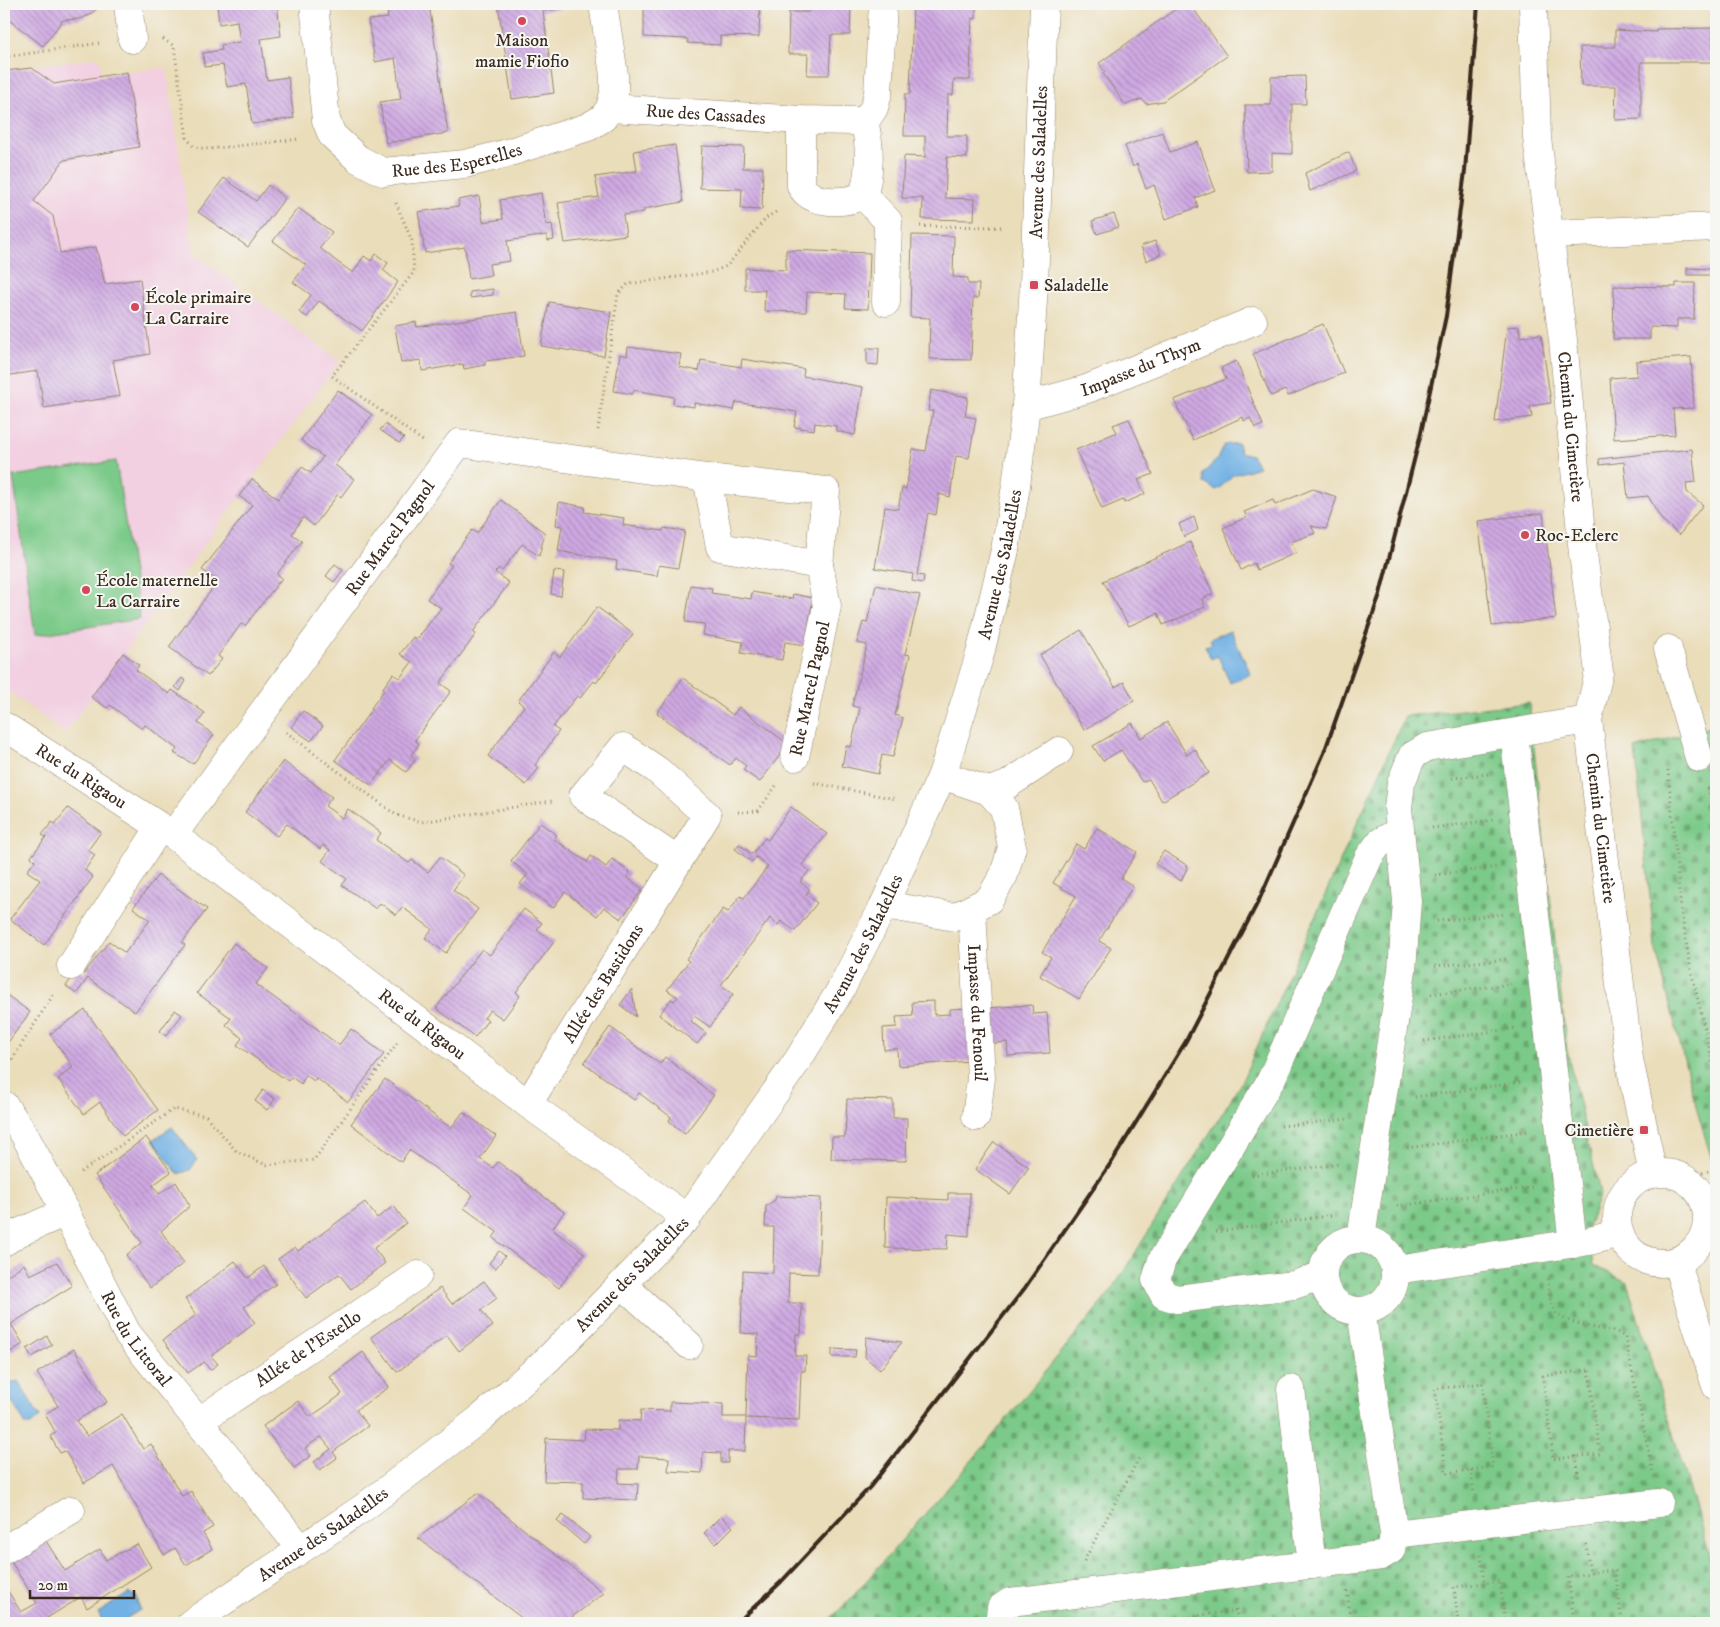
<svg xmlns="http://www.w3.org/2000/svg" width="1720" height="1627" viewBox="0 0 1720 1627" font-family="'IM FELL DW Pica',serif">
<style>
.built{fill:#f2cfe1}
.cemetery{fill:url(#cemetery-stones);stroke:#5c7a54}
.garden{fill:#7cca89;stroke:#5c7a54}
.water{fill:#71b1e4;stroke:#566e81}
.building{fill:url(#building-back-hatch)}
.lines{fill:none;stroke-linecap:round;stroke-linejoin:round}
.minor-casing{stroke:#92846c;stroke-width:29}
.path{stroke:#92846c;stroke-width:3;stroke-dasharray:1 4;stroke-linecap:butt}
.minor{stroke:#fff;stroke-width:28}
.rail{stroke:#3b2a1e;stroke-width:4}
.poi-dot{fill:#d1495b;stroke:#f6f6f2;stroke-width:2}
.labels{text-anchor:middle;stroke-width:4;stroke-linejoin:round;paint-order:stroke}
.poi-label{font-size:18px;fill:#3b2a1e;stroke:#f6f6f2;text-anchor:start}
.street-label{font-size:18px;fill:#3b2a1e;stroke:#f6f6f2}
</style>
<defs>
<pattern id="cemetery-stones" width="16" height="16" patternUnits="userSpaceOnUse" patternTransform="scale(1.25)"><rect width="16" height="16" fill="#7cca89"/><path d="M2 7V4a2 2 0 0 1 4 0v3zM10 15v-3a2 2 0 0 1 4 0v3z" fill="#67a46f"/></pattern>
<pattern id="building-back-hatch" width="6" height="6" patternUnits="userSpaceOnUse" patternTransform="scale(1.25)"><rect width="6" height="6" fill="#cfa9e3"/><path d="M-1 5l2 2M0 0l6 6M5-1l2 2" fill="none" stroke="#a98ab7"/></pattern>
</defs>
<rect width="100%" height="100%" fill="#f6f6f2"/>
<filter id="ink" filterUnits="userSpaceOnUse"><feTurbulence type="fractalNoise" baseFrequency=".02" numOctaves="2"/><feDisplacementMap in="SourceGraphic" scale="10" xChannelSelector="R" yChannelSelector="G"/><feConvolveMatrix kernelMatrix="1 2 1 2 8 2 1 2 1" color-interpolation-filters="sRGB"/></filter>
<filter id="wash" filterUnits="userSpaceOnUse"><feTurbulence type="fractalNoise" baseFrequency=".0096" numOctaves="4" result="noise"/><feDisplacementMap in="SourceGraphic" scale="20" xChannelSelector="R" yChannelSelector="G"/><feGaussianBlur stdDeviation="1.12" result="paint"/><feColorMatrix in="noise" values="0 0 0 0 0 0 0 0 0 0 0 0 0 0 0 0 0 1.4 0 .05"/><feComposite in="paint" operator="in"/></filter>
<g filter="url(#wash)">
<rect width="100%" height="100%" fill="#eaddba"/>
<path class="built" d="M99,57L102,76L166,67L194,254L340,361L65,733L4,688V71Z"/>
<path class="cemetery" d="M1529,703L1567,1051L1600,1193L1588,1227L1593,1265L1627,1282L1716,1575V1623H826L854,1595L981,1450L1112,1290L1241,1083L1405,716Z
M1716,725V1174L1696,1106L1655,947L1635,749Z"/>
<path class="garden" d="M116,461L140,619L35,635L13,476Z"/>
<path class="water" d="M1238,443L1240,452L1251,455L1259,467L1233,475L1221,487L1216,490L1204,483L1203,474L1217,459L1224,445Z
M1230,630L1251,674L1230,683L1218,656L1211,659L1205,646L1212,644L1210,639Z
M172,1127L197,1160L190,1170L178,1174L153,1140Z
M18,1381L40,1417L31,1425H26L5,1391L6,1386Z
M129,1593L137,1597L140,1610L119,1623H104L98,1613Z"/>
<g id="blocks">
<path class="building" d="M4,4H102L90,15L79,19L63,20L43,46L4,16Z
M217,4H277L281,36L261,39L267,80L288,77L294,118L252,124L246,84L227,87L223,65L204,67L203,53L222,50L221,45L240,42L237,21L219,24Z
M386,4H429L448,133L386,143L380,102L401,99L398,79L395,58L375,62L368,20L388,18Z
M498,4H567V8L543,11L554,93L512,99Z
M644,4L720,6V4H760L759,37L720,36V45L688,43V39L644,37Z
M809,4H851L850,35H831L829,75H807L808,54H788L789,12H809Z
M913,4H976V19L972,18L970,80H954L953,95H948L947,136H967V158L947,157L945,198L975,199L974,220L922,219L923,198H902L904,156L925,157V136H904L905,94H910Z
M1183,4H1190L1227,56L1163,101L1146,104L1142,99L1125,105L1103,73L1105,72L1099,63Z
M1713,28V62H1641V119L1615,120L1616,86H1581L1580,47H1615V30L1656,32V29Z
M32,68L54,84L127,72L139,147L64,160L34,201L53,216L60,253L96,247L105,284L140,279L150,354L113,360L120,396L44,408L38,371L4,376V71Z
M1305,76L1306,104H1292V154L1272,153V171L1247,172L1245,105H1271V77Z
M1162,132L1170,152L1198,142L1215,190L1195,198L1198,207L1166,219L1154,185L1146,189L1137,164L1133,167L1125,146Z
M675,145L683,202L644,209V212L623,215L626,235L565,243L558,203L599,197L595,177L637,171L634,151Z
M702,146L744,147L743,168H763L762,210L741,209L742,189L700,188Z
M1349,152L1356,171L1310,191L1305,173Z
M224,178L256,201L268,185L285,198L248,247L198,212Z
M541,193L546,225L552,224L554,240L548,241L547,235L507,241L510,261L489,264L491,275L469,279L465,247L425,253L418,212L459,206L458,200L479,196L483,222L503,219L500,200Z
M298,208L332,232L320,248L336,261L353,273L364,256L371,261L376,254L388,263L383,270L398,282L362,331L319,301L307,317L299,312L311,295L293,282L306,265L273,241Z
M1114,214L1119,227L1097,234L1092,221Z
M912,235L954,236L953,277L968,278V284H979L978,298H973L971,360L929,359L930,318L910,317Z
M1155,241L1161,254L1146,261L1141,246Z
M786,250L870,253L868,309L845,308L846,294L807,292L806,312L764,311L765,290H745V268L786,270Z
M1687,268L1715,269V275H1687Z
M1676,283H1695L1694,319H1677V328L1650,327V339H1613L1614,286L1676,287Z
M493,289V295L470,298V292Z
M549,302L611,312L604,356L541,346Z
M517,312L524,356L485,361V365L464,369L463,364L422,371L421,360L401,363L395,326L416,322L417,327Z
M1323,324L1344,373L1288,396L1285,390L1271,396L1253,354Z
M1519,326L1520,337L1541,334L1551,403L1530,406L1532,417L1495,422L1507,327Z
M628,347L681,354L679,367L699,371L701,360L741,367L742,359L804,369L803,376L863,387L855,435L836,431V426L815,423L814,430L794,427L797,412L736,402L734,410L694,403V407L673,404L674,397L634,390L633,394L614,391L620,354L627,356Z
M867,348H879L878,365L867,364Z
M1691,357L1694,408L1673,409L1675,435L1614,439L1610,378L1637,376L1636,361Z
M1236,361L1263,425L1255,428L1250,418L1244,421L1243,417L1193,440L1174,400L1226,379L1221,368Z
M338,390L372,415L335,465L354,479L341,497L338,494L314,526L303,517L292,534L302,541L277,574L282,578L245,626L241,624L218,656L222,659L208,676L169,647L218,581L202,570L252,505L239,496L252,479L278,499L302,467L311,473L323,457L301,440Z
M931,390L968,397L965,416L976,418L969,458L956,456L950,497L939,494L936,515L928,513L917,575L924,576L923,583L912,581L913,574L875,568L885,507L898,509L902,488L906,489L913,449L926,451L933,411H928Z
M1129,419L1153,474L1138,480L1145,494L1124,503L1123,500L1102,509L1076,450L1117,432L1113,425Z
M385,424L404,438L399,443L380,430Z
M1692,449L1696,482L1686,483L1687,492L1703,505L1679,535L1662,520L1648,496L1628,498L1624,462L1600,465L1599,459Z
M1313,489L1337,497L1326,529L1311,526L1315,533L1291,542L1296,553L1257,570L1254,563L1241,570L1223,528L1247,517L1244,512L1273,500L1275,505Z
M501,500L545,533L539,556L522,544L502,571L499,568L495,572L509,583L473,632L476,634L440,683L451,691L415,740L419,744L411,755L416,759L406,772L390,760L371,785L335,760L372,709L371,708L384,690L382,689L393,674L400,678L412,662L400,654L413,637L417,639L441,608L427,599L452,565L448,563L472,530L477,533Z
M559,502L585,507L584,512L624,518L623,525L663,531L664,528L685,531L678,568L659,565L657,576L616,569L617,561L558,551L562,526L556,525Z
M1543,513L1556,618L1492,626L1478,521Z
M1194,517L1198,530L1184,537L1179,524Z
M1190,542L1213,594L1202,599L1205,607L1163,625L1158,613L1129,626L1103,581Z
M335,564L343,570L334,582L326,576Z
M554,571L564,572L561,596L551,594Z
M691,585L712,588L711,593L751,599L752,592L792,599L793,594L813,598L805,645L785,642L782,660L741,653L743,642L703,635L705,624L685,622Z
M876,585L920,595L905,654L910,655L895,715L903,718L893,757L882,755L878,774L842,766L846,746L851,747L860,708L852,706L867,645L857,643L863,622L867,623Z
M597,607L633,634L596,683L594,681L580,698L577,696L553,727L559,731L535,765L539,768L526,785L488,756L524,706L518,701L554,652L560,657Z
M1081,630L1115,687L1124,682L1134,701L1084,730L1040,655Z
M123,653L139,665L136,670L169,694L172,690L205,713L198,723L214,735L193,764L174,753L177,749L145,725L142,729L110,705L107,708L91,697Z
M182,678L186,681L180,691L175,687Z
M683,678L733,715L739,707L788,744L760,782L743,770L746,766L736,758L730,765L657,713Z
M303,711L323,726L311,741L291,727Z
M1167,722L1187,755L1195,749L1209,773L1162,801L1149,779L1142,782L1121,750L1103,761L1093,746L1132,723L1141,738Z
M283,761L332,797L325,806L342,818L348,809L381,833L376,840L409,863L412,860L428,872L440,857L464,875L453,890L478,909L446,953L425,938L432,929L402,907L396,915L380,903L376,909L342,885L347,879L322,861L330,850L323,845L320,849L287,824L277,836L245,812Z
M791,807L827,834L802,865L809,871L800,882L810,889L806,894L817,903L795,931L781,921L778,925L770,918L721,985L733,994L710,1027L694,1016L690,1021L706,1033L697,1044L659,1015L671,999L674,1001L678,997L667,990L689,961L686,959L723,909L728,912L740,896L744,898L768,866L756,857L752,862L735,849L739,844L752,854L765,838L768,840Z
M68,808L101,832L88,850L95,855L85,870L93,877L44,945L10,919L40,880L27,871L35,861L31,857L46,837L42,835L52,822L55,824Z
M540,823L557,835L554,839L587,862L591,856L606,867L612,859L630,872L627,877L643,889L621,919L604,907L597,916L565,892L553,908L520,884L528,874L511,861Z
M1097,828L1137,852L1121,878L1133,886L1099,941L1111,948L1079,999L1040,976L1051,957L1042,952L1076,896L1053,883L1076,844L1084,849Z
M1164,851L1188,866L1181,881L1155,864Z
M158,875L207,909L182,943L185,945L135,1012L88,978L76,994L66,986L78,970L84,974L109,941L125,953L150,920L133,908Z
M524,909L542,923L537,929L554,942L516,992L520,996L503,1019L490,1010L484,1018L488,1020L475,1037L436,1008L482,949L490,955Z
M234,943L268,968L256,984L272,996L339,1045L351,1029L384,1054L348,1102L316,1078L314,1081L306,1075L301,1084L291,1077L288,1081L237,1045L242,1038L226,1025L231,1018L197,993Z
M632,989L636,1017L620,1005Z
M4,993L30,1012L4,1048Z
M934,1001V1015L950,1014V1009L968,1008L971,1061L898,1066L897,1048L884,1050L883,1028L897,1027L896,1017L913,1016L912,1002Z
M1032,1005L1033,1014L1047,1013L1050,1053L1008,1056L1007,1042L988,1044L986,1008Z
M85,1010L158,1110L123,1136L100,1102L84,1114L58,1079L73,1067L50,1034Z
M175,1010L182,1015L166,1036L160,1031Z
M610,1027L660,1064L665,1057L714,1095L685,1134L669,1121L671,1117L639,1093L634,1100L584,1063Z
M385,1079L451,1128L463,1112L496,1136L480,1159L493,1168L498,1162L564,1212L552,1229L584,1253L559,1288L493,1238L497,1232L464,1208L473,1195L409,1150L401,1162L351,1124Z
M263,1090L275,1099L267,1110L255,1101Z
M847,1099L893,1100V1118H907L906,1161L831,1159L832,1137H845Z
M146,1137L171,1172L153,1185L159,1194L176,1182L190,1206L161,1231L184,1263L150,1288L126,1255L142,1243L95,1175Z
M994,1142L1029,1167L1010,1194L975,1169Z
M948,1193H970L969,1236L948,1234L947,1249L885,1248L886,1197L948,1200Z
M776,1196L821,1198L818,1274L789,1273L788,1303H802L801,1334H796L795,1356H806L805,1371H801L799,1420L746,1418L745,1451H728V1463H721V1453L703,1452L702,1473L668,1471L669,1458L639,1456L638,1469H619L618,1483L638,1484L637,1500L583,1498V1482L544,1481L546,1438L584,1440L585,1429L618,1430V1420L640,1421L641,1410L670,1411V1402L723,1404V1417H746L748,1355L757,1356L758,1334L741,1333L743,1271L773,1273L774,1227H765L766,1206L775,1200Z
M365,1202L377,1218L394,1206L406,1223L374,1248L385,1263L351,1289L339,1274L306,1298L278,1259L295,1247L298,1251Z
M499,1251L505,1256L495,1269L489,1263Z
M235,1261L248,1278L264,1266L276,1284L244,1307L255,1323L211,1356L218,1364L210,1370L204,1362L188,1373L163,1340L196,1315L185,1299Z
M57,1262L72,1286L11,1324L23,1344L4,1356V1278L24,1264L30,1275Z
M484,1281L497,1298L481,1310L493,1326L459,1351L447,1335L397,1372L371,1337L440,1288L452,1304Z
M47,1336L52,1345L32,1357L27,1349Z
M866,1337L902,1342L880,1370L865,1357Z
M74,1349L107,1402L76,1421L87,1436L122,1414L143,1449L151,1444L182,1496L191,1491L213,1527L203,1533L212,1549L186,1565L175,1548L164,1555L113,1466L84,1483L65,1451L60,1453L50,1436L56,1433L45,1414L58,1406L37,1373Z
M832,1349L856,1350L855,1357H832Z
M363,1352L389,1387L356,1410L368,1426L333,1452L337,1458L320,1470L314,1462L331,1449L321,1437L305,1448L311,1456L294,1468L263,1426L298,1401L310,1417L326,1406L342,1394L330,1377Z
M478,1493L537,1540L604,1593L564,1623H528L418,1538Z
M563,1515L590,1537L584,1544L557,1521Z
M721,1516L733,1527L716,1544L704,1533Z
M46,1541L65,1571L100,1549L106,1560L137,1544L151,1567L87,1608L81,1597L47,1618L50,1623H27L26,1621L4,1623V1585L21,1612L37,1603L11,1562Z"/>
</g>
</g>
<g filter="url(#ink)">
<use href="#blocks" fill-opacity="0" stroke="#92846c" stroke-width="1"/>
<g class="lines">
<defs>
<g id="minor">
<path d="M128,4L132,39"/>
<path id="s1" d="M314,4L326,120L332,135L358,159L383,172L465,164L504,154L588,127L603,118L610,108L614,93V75L603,4"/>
<path id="s2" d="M1533,4L1537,138L1563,340L1583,554L1599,672L1588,720L1629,1059L1653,1174"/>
<path id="s3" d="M610,108L801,120V186C811,205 846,204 863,195C870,175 871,143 864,123L855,121L801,120"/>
<path d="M864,123L874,108L878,93L883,4"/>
<path d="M863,195L888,221L886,302"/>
<path d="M1551,234L1716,227"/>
<path id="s4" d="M1026,406L1087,389L1253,321"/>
<path d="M1668,649L1699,758"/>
<path id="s5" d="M4,726L173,835L528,1104L687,1218"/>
<path d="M1514,733L1573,1244"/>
<path id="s6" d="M795,757L827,606L819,565"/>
<path d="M989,791L1007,785L1059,751"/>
<path id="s7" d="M173,835L459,443L707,478L826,491L819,565L720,547L707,478"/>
<path d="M884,905L955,917L989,900L1004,875L1012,847L1004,808L989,791L942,775"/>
<path id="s8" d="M972,909L981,1078L976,1117"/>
<path d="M71,966L160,827"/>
<path id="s9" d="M528,1104L707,815L657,770L623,747L583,796L678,861"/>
<path id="s10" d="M4,1105L24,1134L54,1190L127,1333L301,1549"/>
<circle cx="1662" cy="1218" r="45"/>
<path d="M1361,1238L1402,970L1407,901L1398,808L1401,783L1412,756L1427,747L1588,720"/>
<circle cx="1359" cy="1275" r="36"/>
<path d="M4,1242L18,1233L66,1212"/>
<path d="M1676,1261L1716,1386"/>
<path d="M1396,1270L1590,1241L1619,1233"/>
<path d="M1323,1275L1294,1285L1177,1299L1164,1295L1156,1280L1162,1260L1271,1080L1369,857L1380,842L1398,832"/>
<path d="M623,1285L689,1345"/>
<path d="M1291,1389L1312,1565"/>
<path id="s11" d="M199,1421L418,1275"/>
<path d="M1394,1534L1659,1503"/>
<path d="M4,1550L71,1510"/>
<path id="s12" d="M191,1623L363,1508L481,1418L548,1359L687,1218L798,1060L841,989L884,905L942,775L980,654L1005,550L1016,486L1026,406L1034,285L1044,4"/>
<path d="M999,1623L1001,1608L1010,1602L1381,1556L1391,1550L1394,1534L1361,1311"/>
</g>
</defs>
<use href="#minor" class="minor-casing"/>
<path class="path" d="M163,39L174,46L187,138L194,147L209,149L300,139
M4,57L100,43
M396,203L412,241L414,272L332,376L423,441
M920,226L1004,227
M598,430L618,294L628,284L712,272L727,266L766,218L779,210
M286,732L396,815L422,822L552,801
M1668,770L1681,911L1691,970L1716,1077
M1452,778L1488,774
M814,783L896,799
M1708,788L1716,814
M738,812L758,811L778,783
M1432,828L1493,820
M1435,875L1498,867
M1437,921L1503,914
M1435,966L1508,959
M1431,994L1511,984
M1424,1041L1517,1028
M4,1072L55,992
M1415,1097L1523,1082
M1281,1126L1347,1119
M1407,1148L1529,1131
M81,1172L174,1109L206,1116L236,1151L266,1165L314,1160L397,1043
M1252,1175L1340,1164
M1683,1178L1716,1169
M1397,1206L1534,1187
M1216,1232L1334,1215
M1548,1279C1549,1289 1549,1304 1556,1313C1566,1324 1604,1329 1619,1333L1625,1337L1653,1473
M1589,1370L1600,1454L1553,1459L1543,1376Z
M1482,1383L1493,1467L1446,1473L1435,1389Z
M1576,1456L1579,1481
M1471,1470L1474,1494
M1586,1544L1590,1573
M1481,1555L1484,1583
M1084,1561L1139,1458
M1347,1591L1351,1623
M1236,1609L1238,1623
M1150,1623L1237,1610
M1458,1623L1454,1587L1500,1581L1505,1623
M1574,1623L1568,1576L1615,1570L1622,1623"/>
<use href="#minor" class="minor"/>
<path class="rail" d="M737,1623L781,1582L870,1487L1024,1289L1113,1160L1186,1041L1260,898L1324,753L1380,594L1420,437L1446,316L1465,171L1478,4"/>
</g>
</g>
<g class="poi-dot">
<circle cx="522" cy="21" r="5"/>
<rect x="1029" y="280" width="10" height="10" rx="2.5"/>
<circle cx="135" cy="307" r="5"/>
<circle cx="1525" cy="535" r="5"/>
<circle cx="86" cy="590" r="5"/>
<rect x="1639" y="1125" width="10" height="10" rx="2.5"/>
</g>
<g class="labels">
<g class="poi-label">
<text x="522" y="46" text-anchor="middle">Maison<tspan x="522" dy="21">mamie Fiofio</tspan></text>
<text x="1044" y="291">Saladelle</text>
<text x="145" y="303">École primaire<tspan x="145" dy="21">La Carraire</tspan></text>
<text x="1535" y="541">Roc-Eclerc</text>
<text x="96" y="586">École maternelle<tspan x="96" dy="21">La Carraire</tspan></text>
<text x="1634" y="1136" text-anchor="end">Cimetière</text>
</g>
<g class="street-label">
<text dy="6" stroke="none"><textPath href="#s3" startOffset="96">Rue des Cassades</textPath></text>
<text dy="6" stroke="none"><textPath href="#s1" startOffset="271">Rue des Esperelles</textPath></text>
<text dy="6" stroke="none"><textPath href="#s12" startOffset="1779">Avenue des Saladelles</textPath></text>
<text dy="6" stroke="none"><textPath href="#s4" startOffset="121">Impasse du Thym</textPath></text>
<text dy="6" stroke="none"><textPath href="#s2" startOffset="425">Chemin du Cimetière</textPath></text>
<text dy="6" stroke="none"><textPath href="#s7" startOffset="368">Rue Marcel Pagnol</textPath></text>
<text dy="6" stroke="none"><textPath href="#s12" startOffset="1374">Avenue des Saladelles</textPath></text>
<text dy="6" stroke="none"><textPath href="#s6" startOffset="70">Rue Marcel Pagnol</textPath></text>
<text dy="6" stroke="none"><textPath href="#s5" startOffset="92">Rue du Rigaou</textPath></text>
<text dy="6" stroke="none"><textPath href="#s2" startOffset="830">Chemin du Cimetière</textPath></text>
<text dy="6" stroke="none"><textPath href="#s12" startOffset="969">Avenue des Saladelles</textPath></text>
<text dy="6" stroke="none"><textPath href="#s9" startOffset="142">Allée des Bastidons</textPath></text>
<text dy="6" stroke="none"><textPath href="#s8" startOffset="104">Impasse du Fenouil</textPath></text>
<text dy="6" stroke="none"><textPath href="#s5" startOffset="514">Rue du Rigaou</textPath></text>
<text dy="6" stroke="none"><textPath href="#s12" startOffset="564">Avenue des Saladelles</textPath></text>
<text dy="6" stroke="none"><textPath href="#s10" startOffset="269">Rue du Littoral</textPath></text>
<text dy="6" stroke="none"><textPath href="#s11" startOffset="131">Allée de l'Estello</textPath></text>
<text dy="6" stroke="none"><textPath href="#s12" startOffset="159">Avenue des Saladelles</textPath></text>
</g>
</g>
<rect width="1720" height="1627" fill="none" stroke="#f6f6f2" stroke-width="20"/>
<path d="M30 1590v8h104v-8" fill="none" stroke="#3b2a1e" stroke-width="2.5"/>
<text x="38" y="1590" font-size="15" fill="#3b2a1e" stroke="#f6f6f2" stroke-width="4" paint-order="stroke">20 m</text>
</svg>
